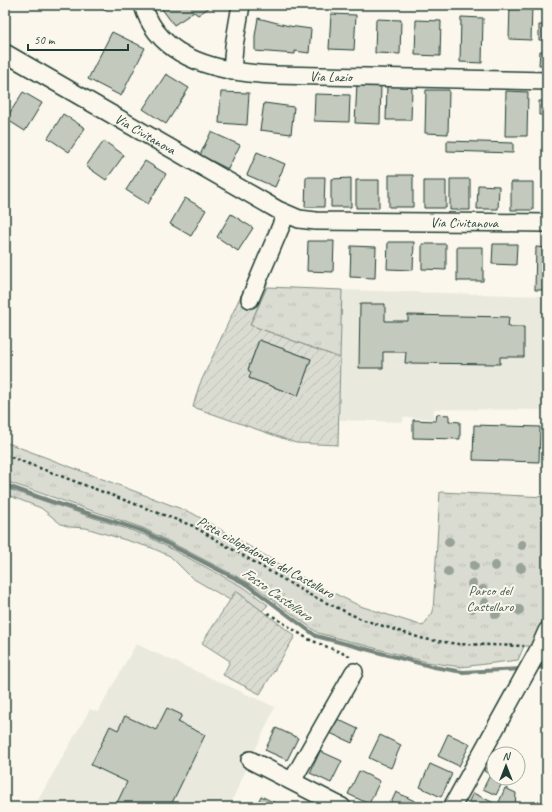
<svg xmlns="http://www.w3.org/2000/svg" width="552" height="812" viewBox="0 0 552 812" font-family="Caveat,sans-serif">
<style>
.built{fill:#eae9de}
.grass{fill:url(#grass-tufts);stroke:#7d8c82}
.garden{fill:url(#garden-furrows);stroke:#7d8c82;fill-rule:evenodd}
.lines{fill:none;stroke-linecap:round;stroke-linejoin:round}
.stream{stroke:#74847b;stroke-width:4}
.building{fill:#c4c9be;stroke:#1f3d34}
.minor-casing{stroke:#1f3d34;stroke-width:20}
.path{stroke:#1f3d34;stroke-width:2.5;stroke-dasharray:3 3;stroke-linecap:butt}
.minor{stroke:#fbf7ec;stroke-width:17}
.tree{fill:#97a298}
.labels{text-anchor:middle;stroke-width:4;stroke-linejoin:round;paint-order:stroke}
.street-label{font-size:14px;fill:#1f3d34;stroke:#fbf7ec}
.park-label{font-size:14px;fill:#455d53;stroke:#fbf7ec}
.water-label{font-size:15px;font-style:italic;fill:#425b52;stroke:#fbf7ec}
</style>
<defs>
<pattern id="grass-tufts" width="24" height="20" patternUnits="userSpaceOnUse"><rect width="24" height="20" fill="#dbdcd1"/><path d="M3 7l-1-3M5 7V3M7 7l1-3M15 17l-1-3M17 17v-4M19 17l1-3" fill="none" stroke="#bcbeb4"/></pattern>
<pattern id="garden-furrows" width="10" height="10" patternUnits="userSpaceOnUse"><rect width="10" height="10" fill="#dbdcd1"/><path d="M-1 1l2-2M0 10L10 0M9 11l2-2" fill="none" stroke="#bcbeb4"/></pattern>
</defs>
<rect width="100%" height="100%" fill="#fbf7ec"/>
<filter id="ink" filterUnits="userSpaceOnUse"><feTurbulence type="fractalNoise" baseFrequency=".025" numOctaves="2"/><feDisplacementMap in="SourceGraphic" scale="8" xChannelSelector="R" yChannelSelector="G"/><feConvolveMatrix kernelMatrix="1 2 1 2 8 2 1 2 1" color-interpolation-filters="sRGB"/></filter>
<g filter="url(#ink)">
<path class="built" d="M342,290L547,296V410L434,409V419L403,417V422L339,420Z
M136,644L275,707L229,807H34L90,709L98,712Z"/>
<path class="grass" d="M267,287L342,290L340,358L250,325Z
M5,442L192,513L307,580L360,606L423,626L433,612L440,492L547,497V610L531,646H524L518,660L461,667L427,662L318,633L253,585L143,528L5,481Z
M5,488L145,535L245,588L268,605L262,611L236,591L230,600L192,578L170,556L152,548L86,528L70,527L61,524L41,508L5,494Z"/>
<path class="garden" d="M241,295L260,302L250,325L340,358L338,445L296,443L193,407L199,386ZM259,340L311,359L298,396L249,378L251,372L248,369Z
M236,591L295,636L260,694L223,675L230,661L202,643Z"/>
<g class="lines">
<path class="stream" d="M5,485L50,501L143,531L248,585L316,636L434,667L463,672L522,669
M533,668L547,667"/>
</g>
<path class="building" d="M96,5H110L105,10L99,8Z
M159,5H213L198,15L194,12L174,25Z
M510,5H532L531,40L509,39Z
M331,14L356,15L354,50L329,49Z
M461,17L483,18L482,63L460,62Z
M546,17L547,40H539V25H546Z
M258,18L289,26L311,29L309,53L295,51V54L255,51V36Z
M376,19L401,20L400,54L375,53Z
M416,20L441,21L440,56L415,55Z
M112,32L145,48L121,96L88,79Z
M540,51H547V65H539Z
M166,74L189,88L166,124L143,109Z
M357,83L381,84L380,124L355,123Z
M387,86L412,87L411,120H386Z
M426,90H449L448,134L425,133Z
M506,91L528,92L527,136H505Z
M545,91H547V115H539V101H545Z
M23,92L42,103L25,131L6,119Z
M221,92L249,93L247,125L219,123Z
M315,94L350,95L349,122L314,121Z
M264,103L294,107L291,134L260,130Z
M63,114L85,128L69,152L48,138Z
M545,127H547V147H545Z
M211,132L240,145L228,169L200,155Z
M104,141L124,155L106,180L86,166Z
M447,141L513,143V153L447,151Z
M257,152L285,164L275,187L247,175Z
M145,161L166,174L148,204L126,190Z
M389,175H413V207H389Z
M306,177H325L324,207H305Z
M351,178V207H331V179Z
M450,179H470V210H450Z
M356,180H379V208H356Z
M424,181H446V208H424Z
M511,182H533V210H511Z
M546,184H547V208H545Z
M478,185L499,186L498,209H477Z
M185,198L206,210L191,236L170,224Z
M231,214L253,228L238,251L217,237Z
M308,241H334L333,272L307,271Z
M388,242H414L413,270L387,269Z
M422,244H446V270L422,269Z
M493,244H517L516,265L492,264Z
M351,246L376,247L375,278L350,277Z
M457,247H483V281H457Z
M536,247L547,248V290H535Z
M360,304H385V321H408V315L509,317L508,327H524V357H500V364L405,363L406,352H383V368H359Z
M259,340L311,359L298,396L249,378L251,372L248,370Z
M437,414L449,415V421L460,422V439L413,438V420L436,421Z
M474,425L540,427L539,462L473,460Z
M167,708L182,715L178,722L205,735L170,807H115L127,782L91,765L110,726L118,730L125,716L156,730Z
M337,719L358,729L352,743L330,733Z
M276,728L298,738L287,760L265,750Z
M448,734L470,744L459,766L438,756Z
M380,735L401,745L391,768L369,758Z
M495,749L506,754H494V778L504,779L496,795L483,789L490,775L484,771Z
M320,751L342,761L331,783L310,773Z
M430,764L452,774L441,797L420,787Z
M359,771L380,781L369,804L348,794Z
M505,788L516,793L515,807H497Z
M396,792L427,807H389Z
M473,793L494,803L492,807H466Z
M261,796L283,807H256Z"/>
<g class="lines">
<defs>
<g id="minor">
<path id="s1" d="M143,5C159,62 225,73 275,75L547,81"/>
<path id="s2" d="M5,53L278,210L299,219L316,221L547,223"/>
<path d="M232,71L234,46L241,5"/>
<path d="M250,299L286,214"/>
<path d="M250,760L342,807"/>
<path d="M292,781L354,672"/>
<path d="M452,807L539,649L547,631"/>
</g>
</defs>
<use href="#minor" class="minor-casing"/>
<path class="path" d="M5,455L193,526L308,594L361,619L424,639L458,644L524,646
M268,613L308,639L352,657"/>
<use href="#minor" class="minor"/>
</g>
<g class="tree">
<circle cx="449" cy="542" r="5"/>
<circle cx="522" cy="545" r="5"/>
<circle cx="474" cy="566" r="5"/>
<circle cx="495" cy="566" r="5"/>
<circle cx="521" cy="568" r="5"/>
<circle cx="448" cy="572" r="5"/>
<circle cx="472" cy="584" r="5"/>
<circle cx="483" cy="590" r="5"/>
<circle cx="485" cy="603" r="5"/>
<circle cx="472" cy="608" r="5"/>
<circle cx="519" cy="610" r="5"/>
<circle cx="496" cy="614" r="5"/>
</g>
</g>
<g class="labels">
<g class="street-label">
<text dy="5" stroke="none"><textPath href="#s1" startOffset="216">Via Lazio</textPath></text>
<text dy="5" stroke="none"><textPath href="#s2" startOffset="162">Via Civitanova</textPath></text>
<text dy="5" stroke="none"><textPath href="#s2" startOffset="503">Via Civitanova</textPath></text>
<text transform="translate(266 557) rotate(29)" y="5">Pista ciclopedonale del Castellaro</text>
</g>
<g class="park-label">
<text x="490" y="595">Parco del<tspan x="490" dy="16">Castellaro</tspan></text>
</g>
<g class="water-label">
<text transform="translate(277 594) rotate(35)" y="5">Fosso Castellaro</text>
</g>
</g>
<rect width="552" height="812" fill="none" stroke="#fbf7ec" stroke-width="20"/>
<rect x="10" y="10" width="532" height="792" fill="none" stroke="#1f3d34" stroke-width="1.5" filter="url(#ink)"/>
<g transform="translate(506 766)"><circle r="19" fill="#fbf7ec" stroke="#a3ada2"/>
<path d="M0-3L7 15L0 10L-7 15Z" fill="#1f3d34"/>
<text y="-6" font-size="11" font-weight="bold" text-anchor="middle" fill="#1f3d34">N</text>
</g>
<path d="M28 44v6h100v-6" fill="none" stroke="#1f3d34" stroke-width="2"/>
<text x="34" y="44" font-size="12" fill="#1f3d34" stroke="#fbf7ec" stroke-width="3" paint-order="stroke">50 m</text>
</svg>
